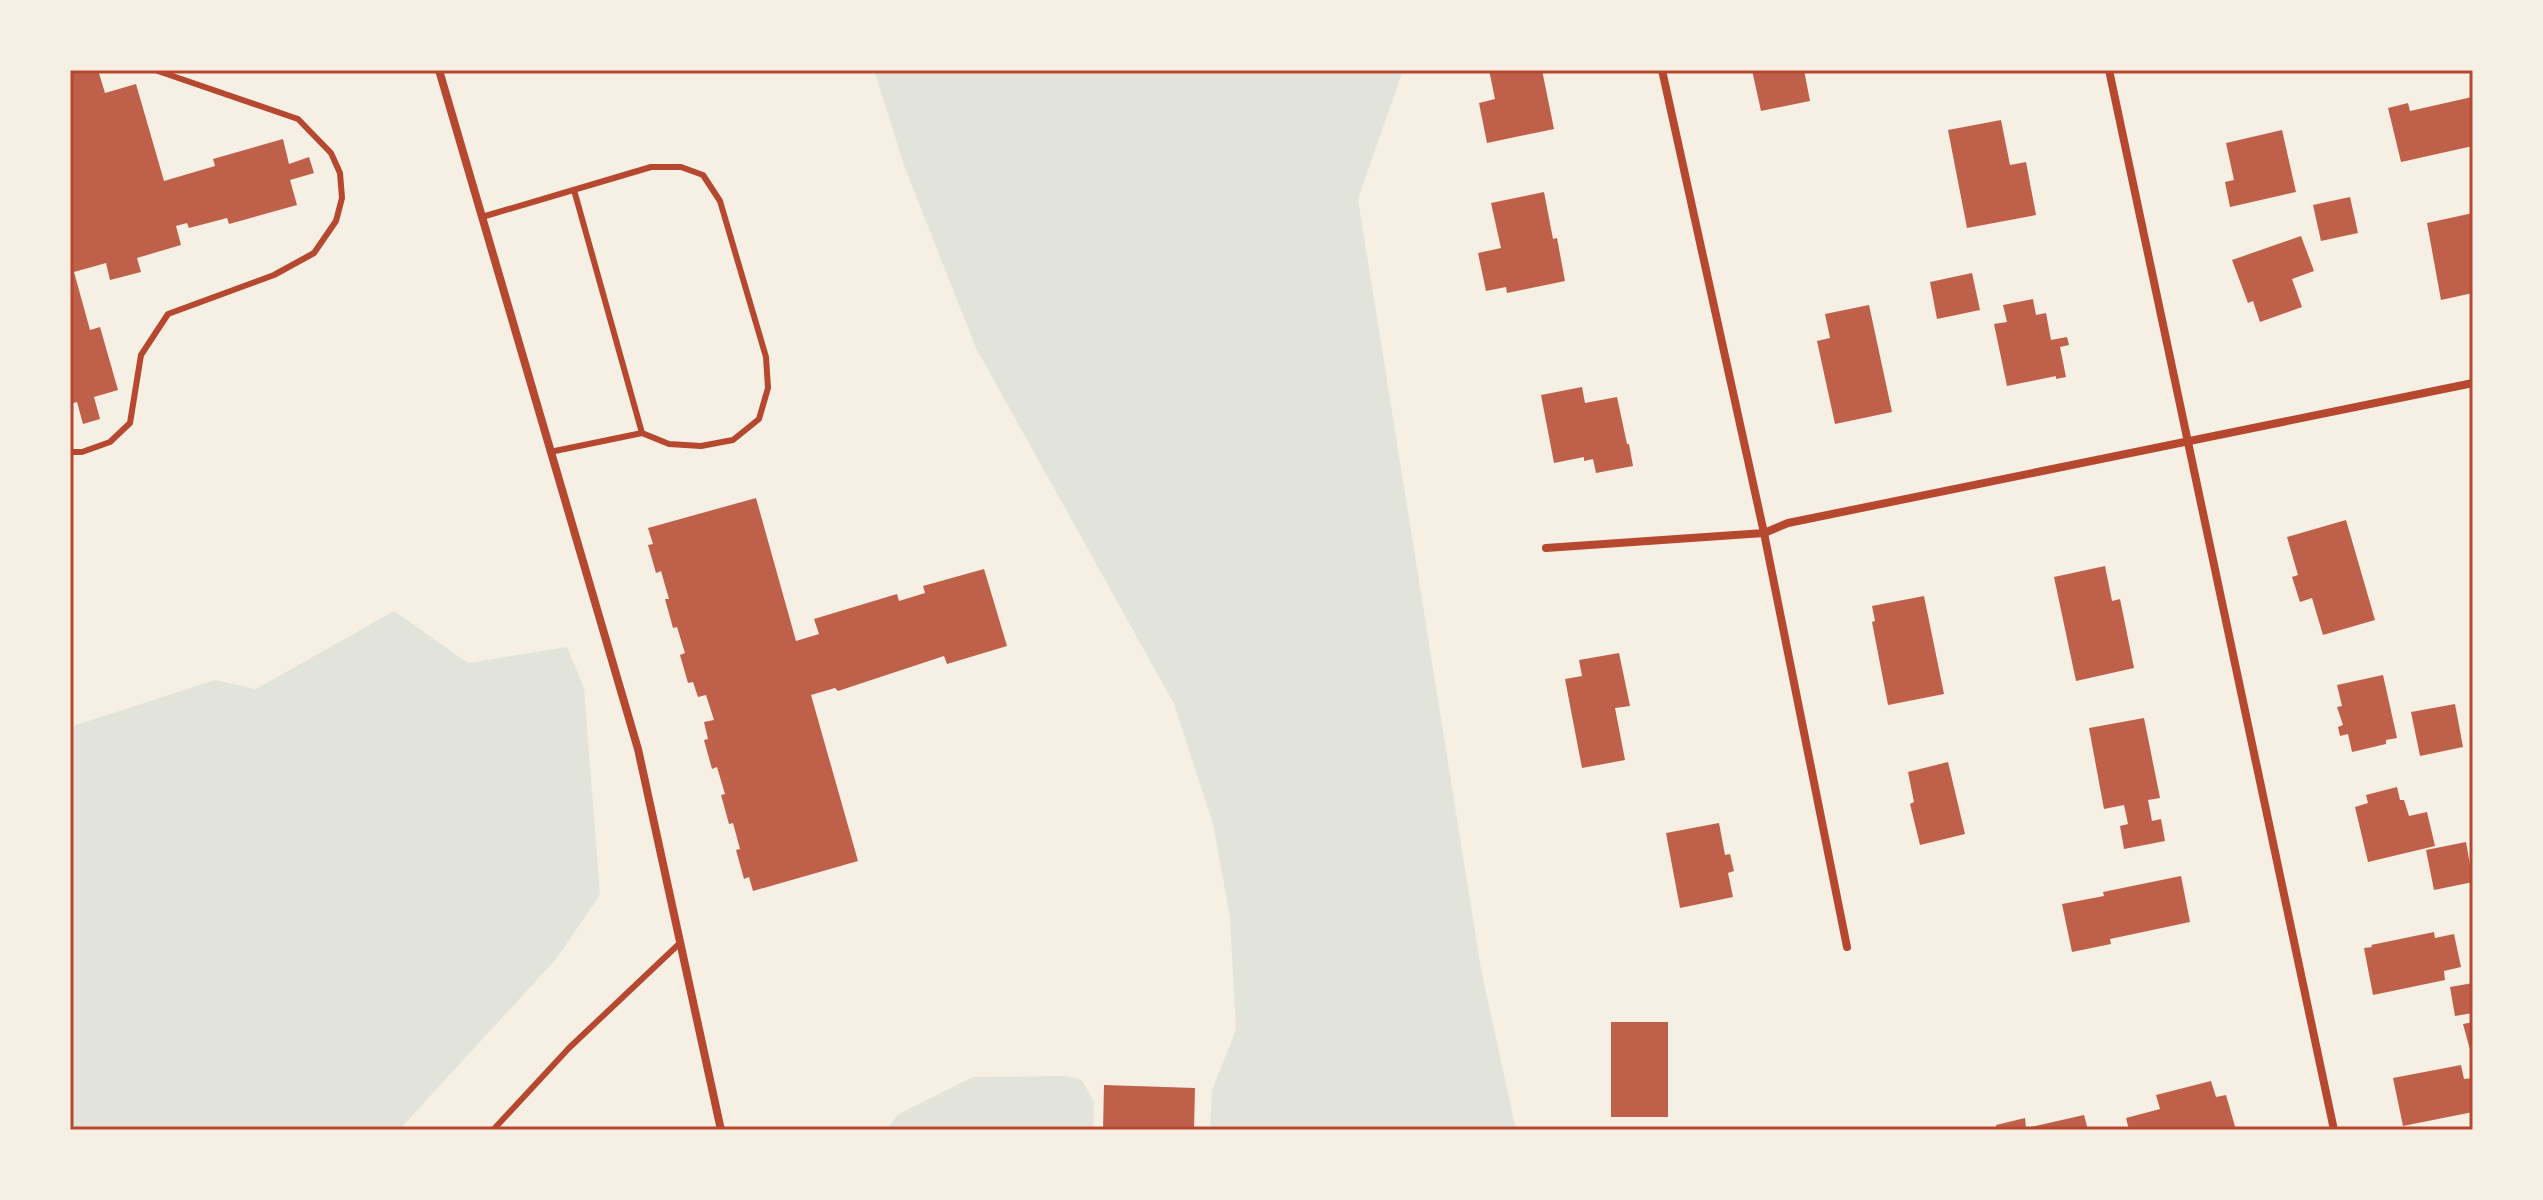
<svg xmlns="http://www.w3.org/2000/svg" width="2543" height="1200" viewBox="0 0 2543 1200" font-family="Jost,sans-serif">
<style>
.green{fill:#e2e4dc}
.building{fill:#bf614a}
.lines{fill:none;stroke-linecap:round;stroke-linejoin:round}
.service{stroke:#b5482f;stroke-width:6}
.minor{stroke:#b5482f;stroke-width:8}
.neatline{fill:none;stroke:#b5482f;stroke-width:3}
</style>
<rect width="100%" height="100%" fill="#f6efe4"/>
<path class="green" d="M874,70H1403L1358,199L1481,969L1516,1130H1210L1212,1090L1236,1030L1230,917L1213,824L1174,704L976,348L905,168Z
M394,611L468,663L567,647L584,688L600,895L556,959L399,1130H70V727L215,680L256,689Z
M1066,1076L1082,1080L1094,1102L1093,1130H887L897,1115L973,1077Z"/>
<path class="building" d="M70,70H98L105,93L136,84L164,181L215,166L213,159L283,139L289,164L309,157L314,173L290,180L297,205L229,224L227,218L189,228L187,223L176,226L181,245L137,258L141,272L110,280L106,263L74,272L90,330L100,327L118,390L94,397L100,419L83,424L77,402L70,404Z
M1489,70H1542L1554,129L1487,143L1479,103L1495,99Z
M1752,70H1804L1810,101L1761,111Z
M2472,97L2473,146L2401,162L2388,108L2408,103L2410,111Z
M2001,120L2010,165L2026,162L2036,215L1967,228L1948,130Z
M2282,130L2296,192L2230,207L2225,182L2234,180L2226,143Z
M1544,192L1553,239L1557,238L1565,281L1507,293L1506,287L1486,291L1478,253L1501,248L1491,203Z
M2350,197L2358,233L2321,241L2313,205Z
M2473,213V293L2441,300L2427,223Z
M2301,236L2314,271L2292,279L2302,307L2260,322L2253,301L2248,303L2232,260Z
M1972,273L1980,310L1937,319L1930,282Z
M2033,299L2036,315L2046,313L2051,340L2067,337L2069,345L2060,347L2066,377L2056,379V376L2007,386L1994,324L2007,322L2003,305Z
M1869,305L1892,412L1835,424L1817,341L1830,338L1825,314Z
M1582,387L1585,403L1617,397L1627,444H1629L1633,466L1596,473L1593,459L1584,461V457L1554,463L1541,395Z
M756,498L796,641L819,634L814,619L897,594L899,601L925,593L923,586L984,569L1007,646L947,664L944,656L838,691L835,688L811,695L858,861L753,891L749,877L744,879L736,850L740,849L733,823L729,824L721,795L725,794L717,767L712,769L704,740L708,739L704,722L714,720L706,695L698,697L693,682L688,683L680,655L685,653L677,627L673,628L665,599H669L661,571L656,573L648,545L653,544L648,528Z
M2346,520L2375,620L2323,635L2312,598L2300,602L2292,577L2298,575L2287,537Z
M2105,566L2112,601L2120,599L2134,668L2076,681L2054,577Z
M1924,596L1944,694L1888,705L1872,622L1875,621L1872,606Z
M1619,653L1630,706L1615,708L1625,760L1582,768L1565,679L1582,676L1579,660Z
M2383,675L2397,738L2386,740V744L2352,752L2348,734L2340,736L2338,727L2343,725L2337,707L2342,706L2337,685Z
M2455,704L2463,747L2420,756L2411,712Z
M2144,718L2160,798L2148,800L2152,821L2161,819L2165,841L2124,849L2120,826L2128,824L2124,805L2104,809L2089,728Z
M1948,762L1965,834L1920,845L1910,804L1914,802L1908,772Z
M2397,787L2400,800H2404L2409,816L2427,812L2435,846L2368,862L2355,807L2368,803L2366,795Z
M1719,823L1725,855L1730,854L1734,871L1728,873L1733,897L1680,908L1666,833Z
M2466,842L2473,882L2434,890L2426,850Z
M2181,876L2190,922L2110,939L2111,944L2072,952L2062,904L2104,896L2103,892Z
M2434,932L2435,938L2454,934L2461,967L2444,971L2445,980L2373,995L2364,948L2372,947L2371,945Z
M2473,983V1013L2455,1016L2450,987Z
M1611,1022H1668V1117H1611Z
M2473,1022V1057H2472L2463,1024Z
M2461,1065L2464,1079L2473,1078V1112L2403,1126L2393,1078Z
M2211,1081L2216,1097L2226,1095L2236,1130H2129L2126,1118L2160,1109L2156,1095Z
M1104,1085L1195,1088L1194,1130H1103Z
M2084,1115L2088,1130H1997L1996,1125L2025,1118L2026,1128Z"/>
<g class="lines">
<path class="service" d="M574,190L642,433
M482,217L651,167H681L703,175L720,201L766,357L768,388L759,419L733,440L701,446L669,444L642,433L550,452
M70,452H82L110,442L130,423L141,355L168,314L274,275L314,253L336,221L342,198L340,173L331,153L298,119L155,70
M493,1130L569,1048L680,943"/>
<path class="minor" d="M439,70L638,749L721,1130
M1662,70L1764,533L1847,947
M2109,70L2334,1130
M1546,548L1764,533L1788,523L2473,383"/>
</g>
<rect width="2543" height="1200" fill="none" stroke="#f6efe4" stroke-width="144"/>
<rect x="72" y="72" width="2399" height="1056" class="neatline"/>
</svg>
